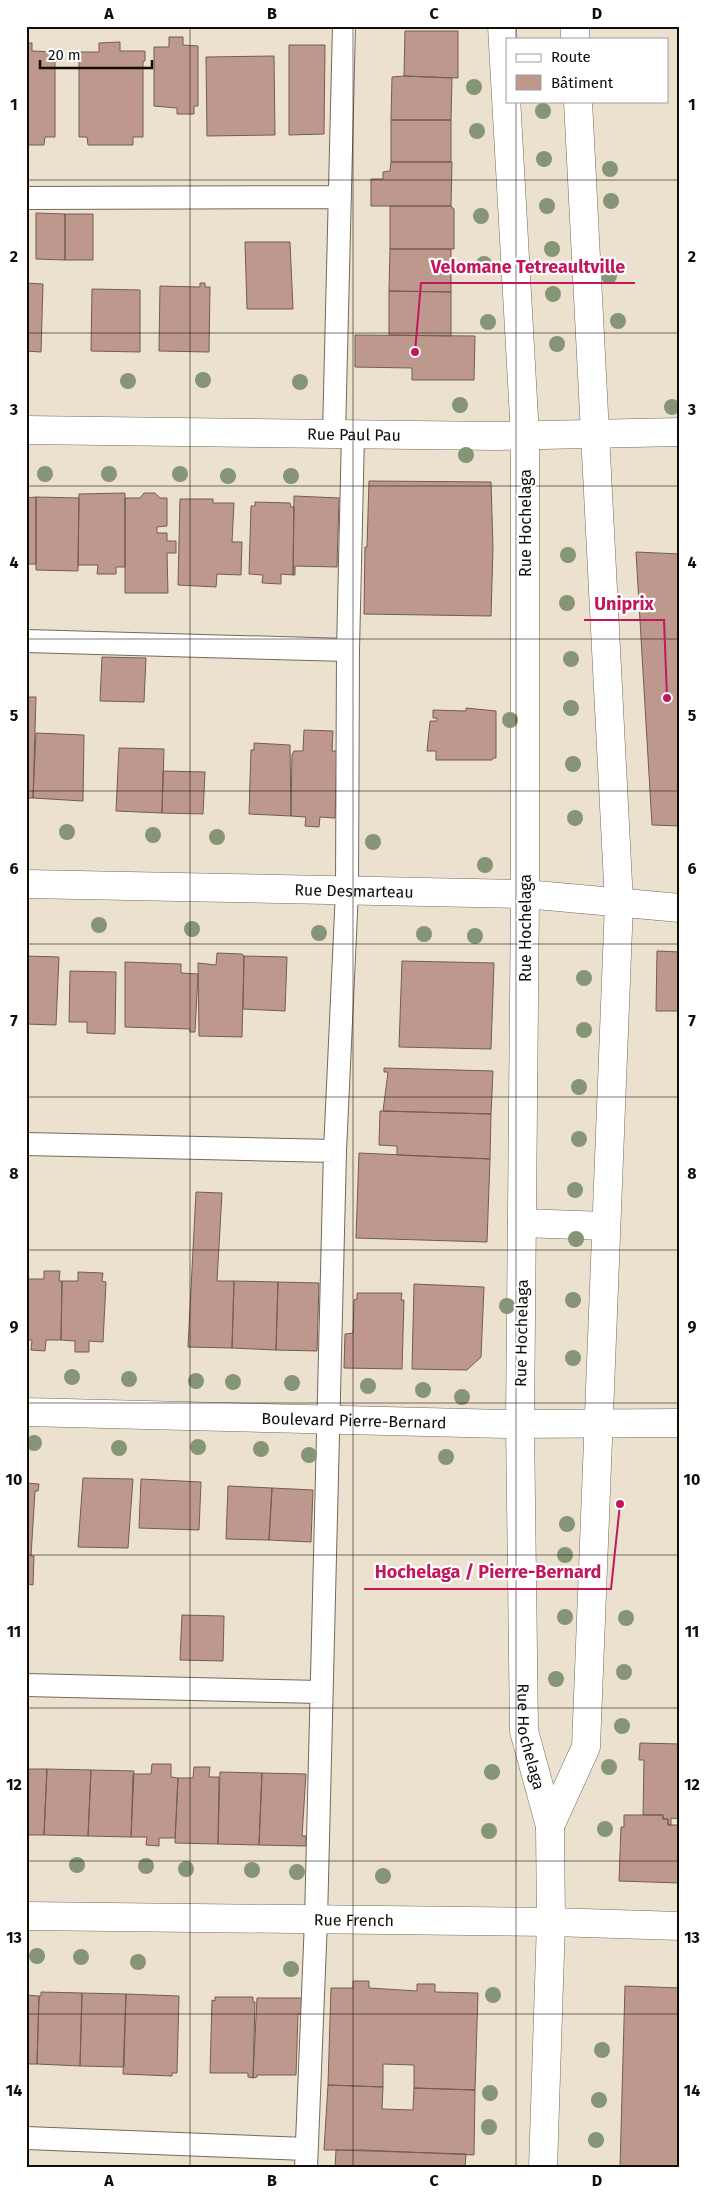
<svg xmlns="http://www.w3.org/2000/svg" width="706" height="2194" viewBox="0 0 706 2194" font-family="'Fira Sans',sans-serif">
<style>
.building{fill:#bf988d;stroke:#715d57}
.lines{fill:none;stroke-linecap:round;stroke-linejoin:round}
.service-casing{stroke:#756a5a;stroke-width:24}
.minor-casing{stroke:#756a5a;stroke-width:29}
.secondary-casing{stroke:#756a5a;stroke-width:29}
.service{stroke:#fff;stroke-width:22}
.minor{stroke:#fff;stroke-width:28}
.secondary{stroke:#fff;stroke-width:28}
.tree{fill:#859575}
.grid{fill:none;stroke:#110d07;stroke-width:1;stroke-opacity:0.55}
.labels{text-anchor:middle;stroke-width:4.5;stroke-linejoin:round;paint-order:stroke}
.street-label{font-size:16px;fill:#110d07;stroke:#fff}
.leader{fill:none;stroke:#c2185b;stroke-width:2}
.callout-dot{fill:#c2185b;stroke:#fff;stroke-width:2}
.callout-label{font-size:18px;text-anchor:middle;font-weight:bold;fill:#c2185b;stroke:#fff;stroke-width:4.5;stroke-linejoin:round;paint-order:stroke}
.neatline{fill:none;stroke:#110d07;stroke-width:2}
.grid-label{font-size:16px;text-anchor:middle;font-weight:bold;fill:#110d07}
</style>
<rect width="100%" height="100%" fill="#ece0ce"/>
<path class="building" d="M405,31H458V78L404,76Z
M169,37H183V45L198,46V106H194V114H177V108L154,106V47H169Z
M120,42V51H145V61H143V137H133V145H88L87,137H79V61H75V52H99V43Z
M26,43H32V51L57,52V61H55V137H45L44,145H26Z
M289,45H325L324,134L289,135Z
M274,56L275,135L207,136L206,57Z
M404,76L452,78L451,120H391L392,77Z
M391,120H451V162H391Z
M391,162H452L451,206H371V179H383V172L390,171Z
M390,206H451L454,209V249H390Z
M36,213L65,214V260L36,259Z
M65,214H93V260H65Z
M245,242H290L293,309H247Z
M390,249H451V292L389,291Z
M26,283L43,284L41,352L26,351Z
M200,283H205V287H210L209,352L159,351L160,286L200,287Z
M92,289L140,290V352L91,351Z
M389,291L451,292V336L389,335Z
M355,335L475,336L474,380H412V368L355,367Z
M369,481L491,482L493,548L491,616L364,614L365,547H367Z
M125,493V567H116V574H97L98,565H78L79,494Z
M144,493H155L160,498H167V526L157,527V533H167V541H176V553H167L168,593H125V498H140Z
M294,496L339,498L337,567L295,566V575H293Z
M36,497L79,498L78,571L36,570Z
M36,497V564H26V498Z
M180,499H213V503H234L232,542H242L241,575L217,574L216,587L178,585Z
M255,502L290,503L291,507H294L293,575L281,574V584L262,583L263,575L249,574L251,506H255Z
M636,552L680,554V826L652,825Z
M102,657L146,658L144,702L100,701Z
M26,697H36L33,798H26Z
M466,708L496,711V758H493L492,760H436V751H427L430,721H437V718H433V710L466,711Z
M304,730L333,731L332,751H337L335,818L320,817L319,827L305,826L306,817L291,816L292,755L294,751H303Z
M36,733L84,735L83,801L33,798Z
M254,743L290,745L291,816L249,814L251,750H254Z
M119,748L164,749L162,813L116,811Z
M163,771L205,772L203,814L162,813Z
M657,951L680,952V1011H656Z
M217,953L242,954L244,956L242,1037L199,1036L198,963L216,965Z
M26,956L59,957L56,1025L26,1024Z
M244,956L287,957L285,1011L243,1009Z
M402,961L494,963L491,1049L399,1047Z
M125,962L181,964V973L198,974L195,1032H190V1029L125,1027Z
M70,971L116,972L115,1034L87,1033V1022H69Z
M384,1068L493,1071L491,1114L383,1111L388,1072H384Z
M380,1111L491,1114L490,1159L397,1155V1146L379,1145Z
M359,1153L490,1159L487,1242L356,1238Z
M196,1192L222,1193L217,1281H234L232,1348L188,1347Z
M44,1271H60L59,1281H62L61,1340H46L45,1351L31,1350L32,1340H26V1279H44Z
M78,1272L103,1273L102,1281L106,1282L103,1342L89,1341V1352H75V1341L61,1340L62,1281H78Z
M234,1281L278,1282L276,1350L232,1348Z
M278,1282L319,1283L317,1351L276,1350Z
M414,1284L484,1287L481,1357L467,1370L412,1369Z
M357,1293H402L401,1300H404L402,1369L344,1368L345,1334L353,1333L354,1300L357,1299Z
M83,1478L133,1479L128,1548L78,1547Z
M141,1479L201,1482L199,1530L139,1528Z
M26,1483L39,1484L38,1491H35L31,1556H34L33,1585L26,1584Z
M228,1486L272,1488L269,1540L226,1539Z
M272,1488L313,1490L311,1542L269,1540Z
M182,1615L224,1616L223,1661L180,1660Z
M640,1743L680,1744V1819L671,1818V1825H668V1819H663V1815H643L644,1760H639Z
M152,1764H171V1777L178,1778L175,1838H159V1846L146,1845L147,1837H131L133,1774H151Z
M194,1767H210L209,1777H219L218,1844L175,1843L178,1778H193Z
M26,1769H47L44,1835H26Z
M47,1769L91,1770L88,1836L44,1835Z
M91,1770L134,1771L131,1837L88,1836Z
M220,1772L262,1773L259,1845L218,1844Z
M262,1773L306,1774L302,1836H306V1846L259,1845Z
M624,1815H663V1819H668V1825H680V1883L619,1881L621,1827H624Z
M353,1981H369V1988L417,1991V1984H435V1992L478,1993L475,2090L414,2088V2065L383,2064V2087L328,2085L331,1988H353Z
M625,1986L680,1988V2168H620Z
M41,1992L82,1993L80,2066L37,2064L39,1996H41Z
M82,1993L126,1994L124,2067L80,2066Z
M126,1994L179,1996L177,2073H172V2076L123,2074Z
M26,1995L39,1996L37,2064H26Z
M215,1997H253V2002H255L253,2078L248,2077V2073H210L212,2000L215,2001Z
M257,1998H302V2014H298L296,2075H257V2077L253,2078Z
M328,2085L383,2087L382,2109L413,2110L414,2088L475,2090L474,2155L363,2150H324Z
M336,2150L466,2154L465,2168H335Z"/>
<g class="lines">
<defs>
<path id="service" d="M26,198L340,197
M334,434L344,26
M26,641L348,650
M26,1144L335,1151
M26,1685L321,1692
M26,2138L306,2149
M306,2168L316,1920L335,1151L347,891L348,650L353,434"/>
<g id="minor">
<path id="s1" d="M26,430L495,436L680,432"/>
<path id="s2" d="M26,884L525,894L680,908"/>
<path id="s3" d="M26,1412L506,1424L680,1423"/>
<path id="s4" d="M26,1916L551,1922L680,1926"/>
</g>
<g id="secondary">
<path id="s5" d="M502,26L525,436V894L520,1423L524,1731L550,1826L551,1922L543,2168"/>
<path d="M575,26V39"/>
<path d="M522,1223L606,1226"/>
<path d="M550,1826L586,1747L619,903L578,101"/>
</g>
</defs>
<use href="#service" class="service-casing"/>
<use href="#minor" class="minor-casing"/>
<use href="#secondary" class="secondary-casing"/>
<use href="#service" class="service"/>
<use href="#minor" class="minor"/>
<use href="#secondary" class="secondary"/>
</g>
<g class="tree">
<circle cx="474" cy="87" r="8"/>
<circle cx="543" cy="111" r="8"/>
<circle cx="477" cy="131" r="8"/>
<circle cx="544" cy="159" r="8"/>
<circle cx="610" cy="169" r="8"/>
<circle cx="611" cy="201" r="8"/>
<circle cx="547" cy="206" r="8"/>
<circle cx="481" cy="216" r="8"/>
<circle cx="552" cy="249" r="8"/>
<circle cx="484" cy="264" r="8"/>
<circle cx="609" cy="276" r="8"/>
<circle cx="553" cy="294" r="8"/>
<circle cx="618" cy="321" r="8"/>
<circle cx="488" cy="322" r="8"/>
<circle cx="557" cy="344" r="8"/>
<circle cx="203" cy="380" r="8"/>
<circle cx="128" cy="381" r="8"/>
<circle cx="300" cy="382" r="8"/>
<circle cx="460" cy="405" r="8"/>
<circle cx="672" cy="407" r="8"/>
<circle cx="466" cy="455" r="8"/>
<circle cx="45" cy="474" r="8"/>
<circle cx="109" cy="474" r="8"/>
<circle cx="180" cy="474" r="8"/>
<circle cx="228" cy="476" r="8"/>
<circle cx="291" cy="476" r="8"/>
<circle cx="568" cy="555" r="8"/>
<circle cx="567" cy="603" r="8"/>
<circle cx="571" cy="659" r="8"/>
<circle cx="571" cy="708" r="8"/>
<circle cx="510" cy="720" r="8"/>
<circle cx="573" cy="764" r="8"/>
<circle cx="575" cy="818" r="8"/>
<circle cx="67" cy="832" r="8"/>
<circle cx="153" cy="835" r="8"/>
<circle cx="217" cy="837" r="8"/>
<circle cx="373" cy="842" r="8"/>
<circle cx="485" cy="865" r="8"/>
<circle cx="99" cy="925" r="8"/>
<circle cx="192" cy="929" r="8"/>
<circle cx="319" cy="933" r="8"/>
<circle cx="424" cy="934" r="8"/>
<circle cx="475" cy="936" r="8"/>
<circle cx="584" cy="978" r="8"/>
<circle cx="584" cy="1030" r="8"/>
<circle cx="579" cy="1087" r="8"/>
<circle cx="579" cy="1139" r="8"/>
<circle cx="575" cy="1190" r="8"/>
<circle cx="576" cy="1239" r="8"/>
<circle cx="573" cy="1300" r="8"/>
<circle cx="507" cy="1306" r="8"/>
<circle cx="573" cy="1358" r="8"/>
<circle cx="72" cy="1377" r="8"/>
<circle cx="129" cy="1379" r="8"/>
<circle cx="196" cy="1381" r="8"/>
<circle cx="233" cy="1382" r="8"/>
<circle cx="292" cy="1383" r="8"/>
<circle cx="368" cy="1386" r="8"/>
<circle cx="423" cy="1390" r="8"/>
<circle cx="462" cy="1397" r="8"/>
<circle cx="34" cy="1443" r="8"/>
<circle cx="198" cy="1447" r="8"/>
<circle cx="119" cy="1448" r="8"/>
<circle cx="261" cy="1449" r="8"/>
<circle cx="309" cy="1455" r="8"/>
<circle cx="446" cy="1457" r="8"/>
<circle cx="567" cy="1524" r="8"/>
<circle cx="565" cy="1555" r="8"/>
<circle cx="565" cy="1617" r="8"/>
<circle cx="626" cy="1618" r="8"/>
<circle cx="624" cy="1672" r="8"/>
<circle cx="556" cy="1679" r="8"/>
<circle cx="622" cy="1726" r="8"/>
<circle cx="609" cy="1767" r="8"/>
<circle cx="492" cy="1772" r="8"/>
<circle cx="605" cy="1829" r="8"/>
<circle cx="489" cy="1831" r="8"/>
<circle cx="77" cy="1865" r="8"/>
<circle cx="146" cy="1866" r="8"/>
<circle cx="186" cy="1869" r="8"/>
<circle cx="252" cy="1870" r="8"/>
<circle cx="297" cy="1872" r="8"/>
<circle cx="383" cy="1876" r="8"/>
<circle cx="37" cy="1956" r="8"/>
<circle cx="81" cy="1957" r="8"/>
<circle cx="138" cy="1962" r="8"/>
<circle cx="291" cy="1969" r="8"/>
<circle cx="493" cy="1995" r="8"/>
<circle cx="602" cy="2050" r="8"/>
<circle cx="490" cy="2093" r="8"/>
<circle cx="599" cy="2100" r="8"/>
<circle cx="489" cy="2127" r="8"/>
<circle cx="596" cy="2140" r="8"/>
</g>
<path class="grid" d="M190,26V2168M353,26V2168M516,26V39M516,101V2168M26,180H680M26,333H680M26,486H680M26,639H680M26,791H680M26,944H680M26,1097H680M26,1250H680M26,1403H680M26,1555H680M26,1708H680M26,1861H680M26,2014H680"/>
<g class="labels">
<g class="street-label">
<text dy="6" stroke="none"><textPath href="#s1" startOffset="328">Rue Paul Pau</textPath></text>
<text transform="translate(525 523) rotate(-90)" y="6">Rue Hochelaga</text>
<text dy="6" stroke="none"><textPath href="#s2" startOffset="328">Rue Desmarteau</textPath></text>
<text transform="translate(525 928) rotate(-90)" y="6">Rue Hochelaga</text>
<text transform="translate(521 1333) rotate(-89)" y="6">Rue Hochelaga</text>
<text dy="6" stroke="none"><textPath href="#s3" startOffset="328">Boulevard Pierre-Bernard</textPath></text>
<text dy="6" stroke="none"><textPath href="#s5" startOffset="1712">Rue Hochelaga</textPath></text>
<text dy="6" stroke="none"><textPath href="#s4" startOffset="328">Rue French</textPath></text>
</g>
</g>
<path class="leader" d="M415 352L421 283H635M667 698L664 620H584M620 1504L611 1589H364"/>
<g class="callout-dot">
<circle cx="415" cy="352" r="5"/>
<circle cx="667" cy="698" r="5"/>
<circle cx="620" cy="1504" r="5"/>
</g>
<g class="callout-label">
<text x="528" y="273">Velomane Tetreaultville</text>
<text x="624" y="610">Uniprix</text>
<text x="488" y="1578">Hochelaga / Pierre-Bernard</text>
</g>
<rect width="706" height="2194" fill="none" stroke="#ffffff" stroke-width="55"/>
<rect x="506" y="38" width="162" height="65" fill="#ffffff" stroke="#a09e9c"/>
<rect x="516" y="54" width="25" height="8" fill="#ffffff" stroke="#a09e9c"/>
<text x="551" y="62" font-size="15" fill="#110d07">Route</text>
<rect x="516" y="75" width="25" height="15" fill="#bf988d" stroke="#a09e9c"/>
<text x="551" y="88" font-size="15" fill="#110d07">Bâtiment</text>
<path d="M40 60v8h112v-8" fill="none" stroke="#110d07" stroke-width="2.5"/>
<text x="48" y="60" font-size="15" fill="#110d07" stroke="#ffffff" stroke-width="4" paint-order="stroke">20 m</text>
<rect x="28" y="28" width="650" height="2138" class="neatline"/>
<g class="grid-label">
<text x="109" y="19">A</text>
<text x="272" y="19">B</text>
<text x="434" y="19">C</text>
<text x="597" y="19">D</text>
<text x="14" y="110">1</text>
<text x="692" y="110">1</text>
<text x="14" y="262">2</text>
<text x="692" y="262">2</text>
<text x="14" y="415">3</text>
<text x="692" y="415">3</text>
<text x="14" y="568">4</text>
<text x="692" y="568">4</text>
<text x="14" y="721">5</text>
<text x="692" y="721">5</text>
<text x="14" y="874">6</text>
<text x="692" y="874">6</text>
<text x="14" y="1026">7</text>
<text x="692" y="1026">7</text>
<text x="14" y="1179">8</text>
<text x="692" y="1179">8</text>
<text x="14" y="1332">9</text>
<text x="692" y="1332">9</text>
<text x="14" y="1485">10</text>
<text x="692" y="1485">10</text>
<text x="14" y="1637">11</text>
<text x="692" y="1637">11</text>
<text x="14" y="1790">12</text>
<text x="692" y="1790">12</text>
<text x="14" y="1943">13</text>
<text x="692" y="1943">13</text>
<text x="14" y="2096">14</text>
<text x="692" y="2096">14</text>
<text x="109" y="2186">A</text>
<text x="272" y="2186">B</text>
<text x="434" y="2186">C</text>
<text x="597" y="2186">D</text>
</g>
</svg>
